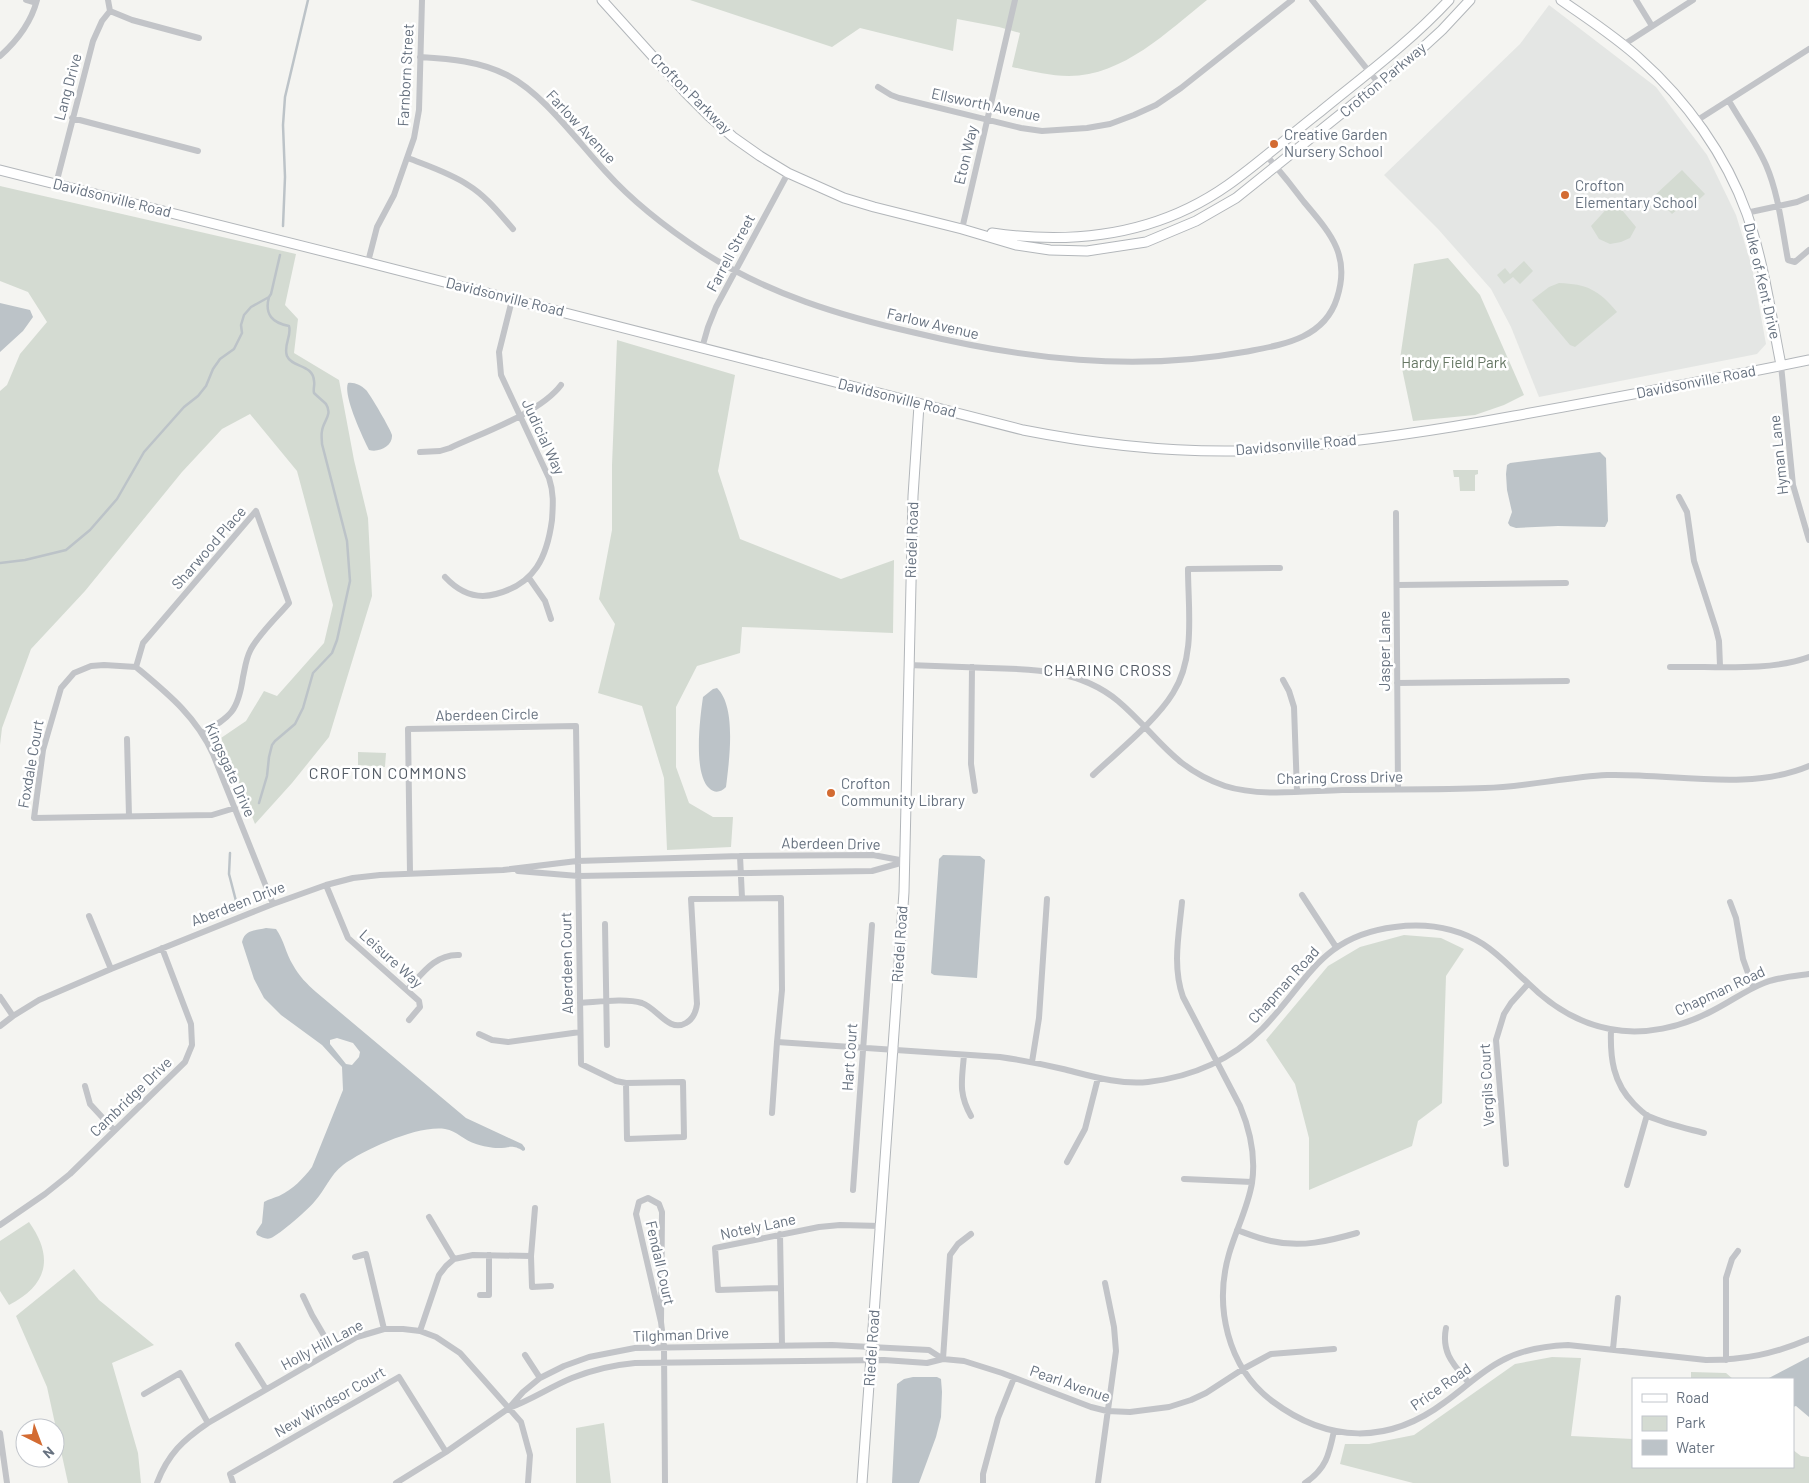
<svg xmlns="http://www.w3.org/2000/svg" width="1809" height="1483" viewBox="0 0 1809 1483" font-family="Barlow,sans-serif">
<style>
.built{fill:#e4e6e4}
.green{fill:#d4dbd2}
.water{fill:#bcc3c8;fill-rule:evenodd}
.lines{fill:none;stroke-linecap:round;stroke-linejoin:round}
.stream{stroke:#bcc3c8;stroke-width:2.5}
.secondary-casing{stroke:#b2b6ba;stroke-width:11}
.street{stroke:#c2c4c8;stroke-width:6}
.secondary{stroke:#fff;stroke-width:9}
.poi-dot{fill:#d36b32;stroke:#fff;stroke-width:2}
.labels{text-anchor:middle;stroke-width:5;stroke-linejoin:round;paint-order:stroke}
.street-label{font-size:15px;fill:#66717f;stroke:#fff}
.poi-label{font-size:15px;fill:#66717f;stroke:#fff;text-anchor:start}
.park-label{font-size:15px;fill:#667764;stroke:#fff}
.neighbourhood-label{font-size:16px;letter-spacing:1px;fill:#535b65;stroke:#fff}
</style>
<rect width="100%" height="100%" fill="#f4f4f1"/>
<path class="built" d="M1549,5L1656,87L1707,155L1736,215L1752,267L1766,344L1757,354L1539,397L1511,327L1491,289L1438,229L1384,175L1520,44Z"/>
<path class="green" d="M690,0H1207C1168,31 1123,76 1069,76C1049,76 1031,71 1012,67L1020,33L999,27L957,19L953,51L860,28L832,47Z
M1682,170L1705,194L1688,210L1683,205L1672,214L1654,196Z
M0,186L296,254L285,305L298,319L294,353L339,380L354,460L368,518L372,596L329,737L292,783L255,824L221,738L246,721L264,691L277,696L324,643L333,605L297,471L250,414L222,429L182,472L85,591L31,649L2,728L0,745V391L7,385L20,354L47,322L28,292L0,281Z
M1611,204H1617L1636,227L1630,238L1621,242L1610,244L1599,239L1591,226Z
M1448,258L1480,295L1524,395L1504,405L1475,415L1413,421L1400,359L1414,264Z
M1524,261L1533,271L1520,284L1513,277L1504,284L1497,275L1505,268L1510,274Z
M1559,283C1587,284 1599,290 1617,312L1575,347L1570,345L1532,300L1549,287Z
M617,340L735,375L718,471L740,539L841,579L894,560L893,633L742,627L740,653L697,666L676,707V767L689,803L713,817H733L731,847L667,850L664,778L642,706L598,693L615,624L599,599L612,530V465Z
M1453,470H1478V474L1475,475V491H1460L1459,477H1454Z
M358,752L386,753L385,767L358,765Z
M1404,935L1441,938L1464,949L1446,976L1442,1103L1418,1121L1412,1146L1309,1190V1138L1295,1084L1266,1040L1328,966L1360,947Z
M29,1222C54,1257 48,1285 9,1305L0,1291V1241Z
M74,1269L99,1300L154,1345L112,1363L138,1453L141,1483H68L47,1387L16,1316Z
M1552,1357L1581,1358L1571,1436L1633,1439V1467H1793V1450L1801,1456L1809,1457V1483H1413L1340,1464L1345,1444H1369L1414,1435L1515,1364Z
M1691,1372L1726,1373L1733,1379H1691Z
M604,1423L611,1483H576V1428Z"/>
<path class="water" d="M0,303L30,310L33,317L23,331L0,352Z
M348,383C354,382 361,385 366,390C370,394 391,430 392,435C393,446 379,453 369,450L367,446C361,433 343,395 348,383Z
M1600,452L1606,458L1608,521L1605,527L1558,526L1516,528L1510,526L1508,523L1512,512L1507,490L1506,474L1507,465L1510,463Z
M717,688C737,707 729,762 726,787C721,792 715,794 709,788C693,773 700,718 703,697L713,689Z
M943,855L980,856L985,860L977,978L934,975L931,973L939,859Z
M266,928L276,929C284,940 286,954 293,965C299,976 307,984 316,992L466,1118L522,1144L525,1148V1150L523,1151C512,1144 510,1148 498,1148C492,1148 482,1146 476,1144C465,1141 457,1131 445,1129C418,1125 365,1149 343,1165C330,1175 325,1190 315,1201C310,1208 279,1235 271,1238C266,1240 262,1237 257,1235L256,1232L262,1223L264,1202C269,1199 274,1198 279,1196C293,1189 303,1179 312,1167L343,1090L342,1067L322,1045L281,1015L264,998L254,979L242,942C245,929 255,931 266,928ZM337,1038L353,1043L360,1052L359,1057L352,1065L346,1064L330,1044V1040Z
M1809,1357V1417L1796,1406L1793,1407V1379H1767Z
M913,1377H937L941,1379L942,1392L941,1417L936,1437L919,1483H892L897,1384L904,1379Z"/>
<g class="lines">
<path class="stream" d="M283,226L285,177L283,125L285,97L308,0
M0,563L25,560L66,550L90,530L117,499L144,452L184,407L198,396L206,386L213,369L220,359L234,349L242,333L241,325L244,315L251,307L269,297L271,294L280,255
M259,803L267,776L269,757L272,745L275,741L295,724L303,708L313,673L332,653L337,640L350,581L347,541L322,444C322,440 321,435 322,431C323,421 333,415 326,404C322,400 318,397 314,393C313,388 315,385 314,381C313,364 292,368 287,356C283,345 292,336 289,326C273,323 264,315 269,297
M230,853L229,874L236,901"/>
<defs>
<path id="secondary" d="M602,0L685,92L709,116L733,137L760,156L788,173L844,198L874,207L962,229L1016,245L1050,250L1087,251L1146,242L1196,221L1236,198L1418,52L1442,30L1470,0
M1561,0C1588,19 1616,37 1640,59C1686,100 1726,155 1747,214C1764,263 1771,315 1781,365
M0,170L362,261L1023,430C1094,444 1165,452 1237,451C1258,450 1280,448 1301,446C1373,440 1444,429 1514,416C1613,398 1711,380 1809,360
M992,233C1075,245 1157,235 1228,185C1259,163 1289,136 1320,112C1364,76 1410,42 1449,0
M862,1483L904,892L913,496L919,405"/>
</defs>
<use href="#secondary" class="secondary-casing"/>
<path class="street" d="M26,0L36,3
M1312,0L1379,84
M1636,0L1652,26
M110,11L132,20L199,38
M1623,45L1693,0
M0,56C18,40 31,23 37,0
M420,57C451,59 479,61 507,75C544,94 577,141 606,172C634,203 668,229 703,252C768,294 841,316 916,333C1023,359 1134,372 1244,352C1280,345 1324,340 1337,298C1351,255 1330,233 1304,202C1292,186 1279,170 1266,155
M878,87L891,95L899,98L1021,128L1042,131L1087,128L1110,124L1134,115L1156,105L1181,88L1292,0
M1729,101C1741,122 1756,142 1766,165C1779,195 1782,229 1788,260L1795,262L1809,250
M72,118L198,151
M1696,121L1809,49
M408,158C428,166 450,173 468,185C486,196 499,213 513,229
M56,184L93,41L102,21L110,11L108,0
M1746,213L1797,202L1809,197
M962,229L1015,0
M368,262L377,227L394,195L414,138L419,110L422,0
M702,348L708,327L716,307L788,173
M1781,365L1793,485L1809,540
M420,452L440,451L450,448C482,433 540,413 561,385
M1679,497L1687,512L1694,561L1716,629L1719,641L1720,666
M1396,513L1398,789
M445,577C459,592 475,600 496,594C535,584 547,557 552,520C553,505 554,493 549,478L501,375L499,352L512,300
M529,578L545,601L551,619
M1397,585L1566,583
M908,665C935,666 962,667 989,668C1035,669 1081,670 1118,701C1157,734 1172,768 1225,786C1259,797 1306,791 1342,790C1390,789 1437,790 1485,788C1526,787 1566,777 1607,775C1672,773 1748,792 1809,766
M136,667L143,643L256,511L289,603C278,616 257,636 250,651C246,659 245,668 243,677C238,711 231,717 202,733
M136,667L104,665L91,666L74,673L61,688L43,750L34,818L212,815L235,808
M136,667C167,693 196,716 213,754L273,904
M972,667L971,764L975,791
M1670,667C1714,666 1768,672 1809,657
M1283,680L1289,691L1294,707L1297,792
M1397,683L1567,681
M127,739L129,816
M1093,775C1117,752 1156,721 1173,693C1196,657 1188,609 1188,569L1280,568
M740,856L742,898
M518,871L578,876L872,871L904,862
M410,873L408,729L576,726L581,1064L616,1081L626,1083L683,1082L684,1137L627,1139L626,1083
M326,885L348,938L419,1001L420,1007L409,1020
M1302,895L1336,947
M1182,902C1179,934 1172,966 1183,997L1240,1106C1250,1130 1256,1156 1252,1183C1248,1207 1236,1230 1229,1254C1214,1306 1227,1367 1272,1401C1328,1443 1388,1445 1445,1402C1465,1388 1481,1371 1503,1360C1523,1349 1546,1346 1568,1345L1706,1360C1744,1360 1774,1354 1809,1339
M1730,902L1736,918L1743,959L1753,987
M89,916L111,969
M605,924L607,1045
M407,990C422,974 435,954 459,955
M0,997L13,1016
M580,1003C598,1002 625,998 642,1003C657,1008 669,1033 686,1023C693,1019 696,1012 697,1004L691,899L781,898L782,990L777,1042L1000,1057C1021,1060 1042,1064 1063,1069C1091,1076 1119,1085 1148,1082C1191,1077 1231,1060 1262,1029C1308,982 1320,936 1395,927C1426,923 1457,928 1483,944C1500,955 1513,970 1528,983C1551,1006 1578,1023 1610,1029C1644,1036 1682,1027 1712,1011C1730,1002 1746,990 1764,983C1779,977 1794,976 1809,974
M0,1026L13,1016L39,1000L111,969L273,904L326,885L353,878L380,875L503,870L577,861L740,856L873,855L905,861
M1611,1030C1610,1058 1613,1083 1634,1104C1638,1108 1643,1113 1648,1116C1666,1124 1685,1128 1704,1133
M479,1034L492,1040L508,1042L580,1032
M964,1055C962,1080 958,1093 971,1116
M1032,1062L1039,1018L1047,899
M85,1086L90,1104L114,1130
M772,1113L777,1042
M1067,1162L1085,1129L1098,1078
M1506,1164L1496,1040L1504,1014L1511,1003L1528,984
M1184,1179L1252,1182
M1627,1185L1647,1115
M853,1190L872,925
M535,1208L531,1256L532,1287L551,1286
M429,1217L454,1259
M0,1225L45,1194L70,1174L185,1062L192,1045L191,1024L162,948
M1237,1230C1248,1234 1260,1239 1271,1241C1301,1248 1329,1241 1357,1233
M780,1234L782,1345
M355,1257L366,1254L384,1329
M781,1288L718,1290L715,1248L819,1227L840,1225L881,1226
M480,1295H489V1255
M303,1296L312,1315L333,1351
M661,1322L636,1214L639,1202L648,1198L659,1204L662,1212L661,1322L664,1347L665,1483
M1446,1328C1441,1353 1454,1365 1469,1383
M420,1331L439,1275L446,1266L454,1259L473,1255L531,1256
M238,1345L266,1389
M1613,1349L1618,1298
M525,1355L540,1378
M943,1359L950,1255L958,1244L971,1234
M1726,1360V1278L1732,1259L1738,1251
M144,1394L180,1373L208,1423
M509,1408C531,1400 550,1387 572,1378C592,1370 613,1365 635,1363L884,1360L927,1363L943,1359L964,1361L1002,1373L1091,1407L1107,1411L1130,1412L1169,1407L1191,1400L1206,1393L1243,1369L1271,1354L1334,1349
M0,1433L7,1483
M157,1483C168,1454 183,1440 208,1423L357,1337L384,1329H403L420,1331L436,1337L460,1353L521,1422L530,1455L528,1483
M233,1483L230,1474L399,1377L446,1452
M396,1483L446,1452L509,1408L523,1392L540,1378L564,1366L589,1357L635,1348L832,1345L929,1350L943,1359
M983,1483V1474L998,1418L1014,1378
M1098,1483L1116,1351L1114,1327L1105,1283
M1305,1483C1326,1469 1329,1455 1334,1431"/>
<use href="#secondary" class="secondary"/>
</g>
<g class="poi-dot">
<circle cx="1274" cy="144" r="5"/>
<circle cx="1565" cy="195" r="5"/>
<circle cx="831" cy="793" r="5"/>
</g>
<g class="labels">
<g class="street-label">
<text transform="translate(406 75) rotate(-87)" y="5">Farnborn Street</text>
<text transform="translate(1383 80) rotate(-40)" y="5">Crofton Parkway</text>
<text transform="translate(68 87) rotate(-75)" y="5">Lang Drive</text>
<text transform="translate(691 94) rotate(45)" y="5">Crofton Parkway</text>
<text transform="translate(986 105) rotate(12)" y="5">Ellsworth Avenue</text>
<text transform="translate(581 127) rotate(47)" y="5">Farlow Avenue</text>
<text transform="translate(966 155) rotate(-77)" y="5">Eton Way</text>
<text transform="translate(112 198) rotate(14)" y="5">Davidsonville Road</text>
<text transform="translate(731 253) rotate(-62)" y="5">Farrell Street</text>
<text transform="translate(1762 281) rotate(77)" y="5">Duke of Kent Drive</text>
<text transform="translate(505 297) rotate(14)" y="5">Davidsonville Road</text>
<text transform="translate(933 324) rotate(13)" y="5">Farlow Avenue</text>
<text transform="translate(1696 382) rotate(-11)" y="5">Davidsonville Road</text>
<text transform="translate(897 398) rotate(14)" y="5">Davidsonville Road</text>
<text transform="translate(543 437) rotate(65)" y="5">Judicial Way</text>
<text transform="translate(1296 445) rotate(-5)" y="5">Davidsonville Road</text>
<text transform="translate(1779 455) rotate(-96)" y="5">Hyman Lane</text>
<text transform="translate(912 540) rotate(-88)" y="5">Riedel Road</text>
<text transform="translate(209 548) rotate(-49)" y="5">Sharwood Place</text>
<text transform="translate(1385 651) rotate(-90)" y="5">Jasper Lane</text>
<text transform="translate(487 715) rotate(-1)" y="5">Aberdeen Circle</text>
<text transform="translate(31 764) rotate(-80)" y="5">Foxdale Court</text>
<text transform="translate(230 770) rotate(66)" y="5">Kingsgate Drive</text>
<text transform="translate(1340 778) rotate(-1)" y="5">Charing Cross Drive</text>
<text transform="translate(831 844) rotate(1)" y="5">Aberdeen Drive</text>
<text transform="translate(238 904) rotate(-21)" y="5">Aberdeen Drive</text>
<text transform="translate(900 944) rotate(-86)" y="5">Riedel Road</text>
<text transform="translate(391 959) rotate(42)" y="5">Leisure Way</text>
<text transform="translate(567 963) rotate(-91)" y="5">Aberdeen Court</text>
<text transform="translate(1284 985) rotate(-48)" y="5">Chapman Road</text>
<text transform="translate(1720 991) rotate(-25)" y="5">Chapman Road</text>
<text transform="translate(850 1057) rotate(-86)" y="5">Hart Court</text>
<text transform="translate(1487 1085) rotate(-93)" y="5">Vergils Court</text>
<text transform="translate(131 1097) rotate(-44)" y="5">Cambridge Drive</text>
<text transform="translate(758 1227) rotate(-12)" y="5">Notely Lane</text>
<text transform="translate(660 1263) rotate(77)" y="5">Fendall Court</text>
<text transform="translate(681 1335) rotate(-2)" y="5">Tilghman Drive</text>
<text transform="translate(322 1345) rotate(-28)" y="5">Holly Hill Lane</text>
<text transform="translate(872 1348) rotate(-86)" y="5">Riedel Road</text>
<text transform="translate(1070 1384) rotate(19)" y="5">Pearl Avenue</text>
<text transform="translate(1441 1387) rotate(-35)" y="5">Price Road</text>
<text transform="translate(330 1402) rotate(-30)" y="5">New Windsor Court</text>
</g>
<g class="poi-label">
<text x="1284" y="140">Creative Garden<tspan x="1284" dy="17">Nursery School</tspan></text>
<text x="1575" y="191">Crofton<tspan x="1575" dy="17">Elementary School</tspan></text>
<text x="841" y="789">Crofton<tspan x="841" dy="17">Community Library</tspan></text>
</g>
<g class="park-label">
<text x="1454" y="368">Hardy Field Park</text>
</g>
<g class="neighbourhood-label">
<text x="1108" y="676">CHARING CROSS</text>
<text x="388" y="779">CROFTON COMMONS</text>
</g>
</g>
<rect x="1632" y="1378" width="162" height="90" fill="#ffffff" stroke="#c2c6cc"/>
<rect x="1642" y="1394" width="25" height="8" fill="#ffffff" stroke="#c2c6cc"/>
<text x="1676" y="1403" font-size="15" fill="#66717f">Road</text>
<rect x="1642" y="1416" width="25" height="15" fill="#d4dbd2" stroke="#c2c6cc"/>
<text x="1676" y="1428" font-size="15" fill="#66717f">Park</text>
<rect x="1642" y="1440" width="25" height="15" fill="#bcc3c8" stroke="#c2c6cc"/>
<text x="1676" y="1453" font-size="15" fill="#66717f">Water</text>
<g transform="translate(40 1443) rotate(138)"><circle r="24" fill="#ffffff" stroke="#c2c6cc"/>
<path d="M0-4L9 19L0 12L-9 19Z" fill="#d36b32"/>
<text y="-8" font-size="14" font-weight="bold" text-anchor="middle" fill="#66717f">N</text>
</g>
</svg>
